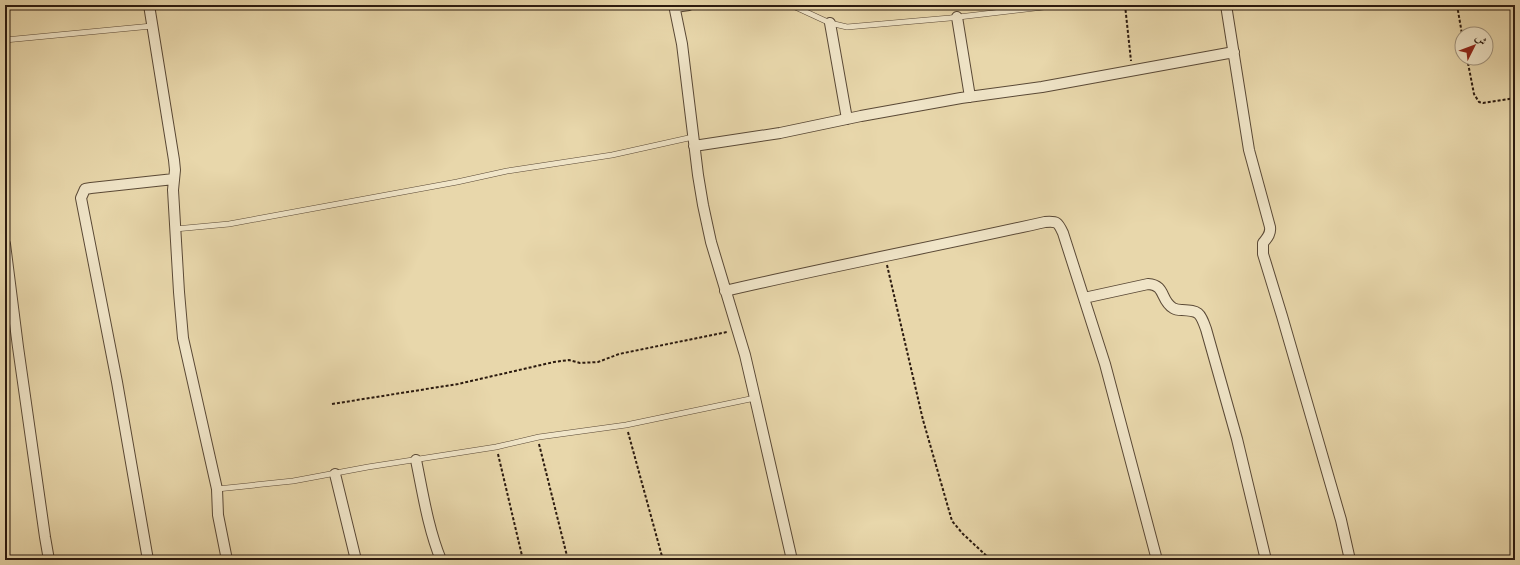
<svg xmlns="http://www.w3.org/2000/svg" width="1520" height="565" viewBox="0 0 1520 565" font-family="Cardo,Amiri,serif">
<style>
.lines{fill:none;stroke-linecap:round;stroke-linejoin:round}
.service-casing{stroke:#5a4936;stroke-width:6}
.minor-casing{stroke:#5a4936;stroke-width:12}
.path{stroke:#2b1a0f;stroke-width:2;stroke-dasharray:3 2;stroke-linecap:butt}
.service{stroke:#f0e5c8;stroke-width:5}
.minor{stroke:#f0e5c8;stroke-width:10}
</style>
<rect width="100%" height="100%" fill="#e8d7ab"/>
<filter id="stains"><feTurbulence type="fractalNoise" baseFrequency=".005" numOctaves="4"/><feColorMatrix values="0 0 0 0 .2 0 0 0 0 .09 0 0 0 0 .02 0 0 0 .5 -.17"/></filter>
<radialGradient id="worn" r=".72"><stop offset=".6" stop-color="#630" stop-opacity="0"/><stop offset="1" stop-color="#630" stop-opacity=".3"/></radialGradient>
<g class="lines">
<defs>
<path id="service" d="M791,5L830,23L847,27L950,18L1061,5
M5,40L152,26
M175,229L229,224L457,182L507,171L612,155L693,137
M217,489L293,481L368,467L496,447L539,437L626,425L755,398"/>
<path id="minor" d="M149,5L174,160L175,170L173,190L179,292L183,338L217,489L218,515L227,560
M674,5L682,44L698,175L703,205L711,242L745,355L755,398L792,560
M1226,5L1249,150L1270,227C1271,234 1267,238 1263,243V254L1282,316L1341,520L1350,560
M675,7L689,5
M957,17L970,97
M830,23L847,119
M694,146L780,133L861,116L961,98L1042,87L1234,52
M5,244L18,347L45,537L49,560
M725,291C832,266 938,246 1045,222C1057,221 1058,222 1063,233L1105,364L1157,560
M1084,298L1148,284C1166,285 1160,300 1173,308C1176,310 1179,310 1182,310C1199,311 1200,312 1206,329L1237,439L1266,560
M416,460C423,494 428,528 441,560
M335,474L356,560
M148,560L117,382L81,198L85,189L91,188L174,179"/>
</defs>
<use href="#service" class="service-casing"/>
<use href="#minor" class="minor-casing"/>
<path class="path" d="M1125,5L1131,61
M1457,5L1462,34
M1467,58L1474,94L1479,102L1483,103L1515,98
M887,265L923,420L952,521L963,534L991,560
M332,404L458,384L554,362L569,360L580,363L598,362L619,354L727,332
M628,432L663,560
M539,444L568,560
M498,454L523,560"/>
<use href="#service" class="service"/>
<use href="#minor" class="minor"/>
</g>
<rect width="1520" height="565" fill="none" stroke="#e8d7ab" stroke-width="20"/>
<rect x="6" y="6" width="1508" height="553" fill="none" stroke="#2b1a0f" stroke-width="2"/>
<rect x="10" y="10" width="1500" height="545" fill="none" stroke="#2b1a0f"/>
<g transform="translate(1474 46) rotate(48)"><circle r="19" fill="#f0e5c8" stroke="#a1947e"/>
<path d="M0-3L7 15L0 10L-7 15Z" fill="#8f2418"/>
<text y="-6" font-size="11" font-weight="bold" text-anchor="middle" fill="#2b1a0f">ش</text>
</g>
<rect width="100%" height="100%" filter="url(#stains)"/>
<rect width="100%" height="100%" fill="url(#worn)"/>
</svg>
